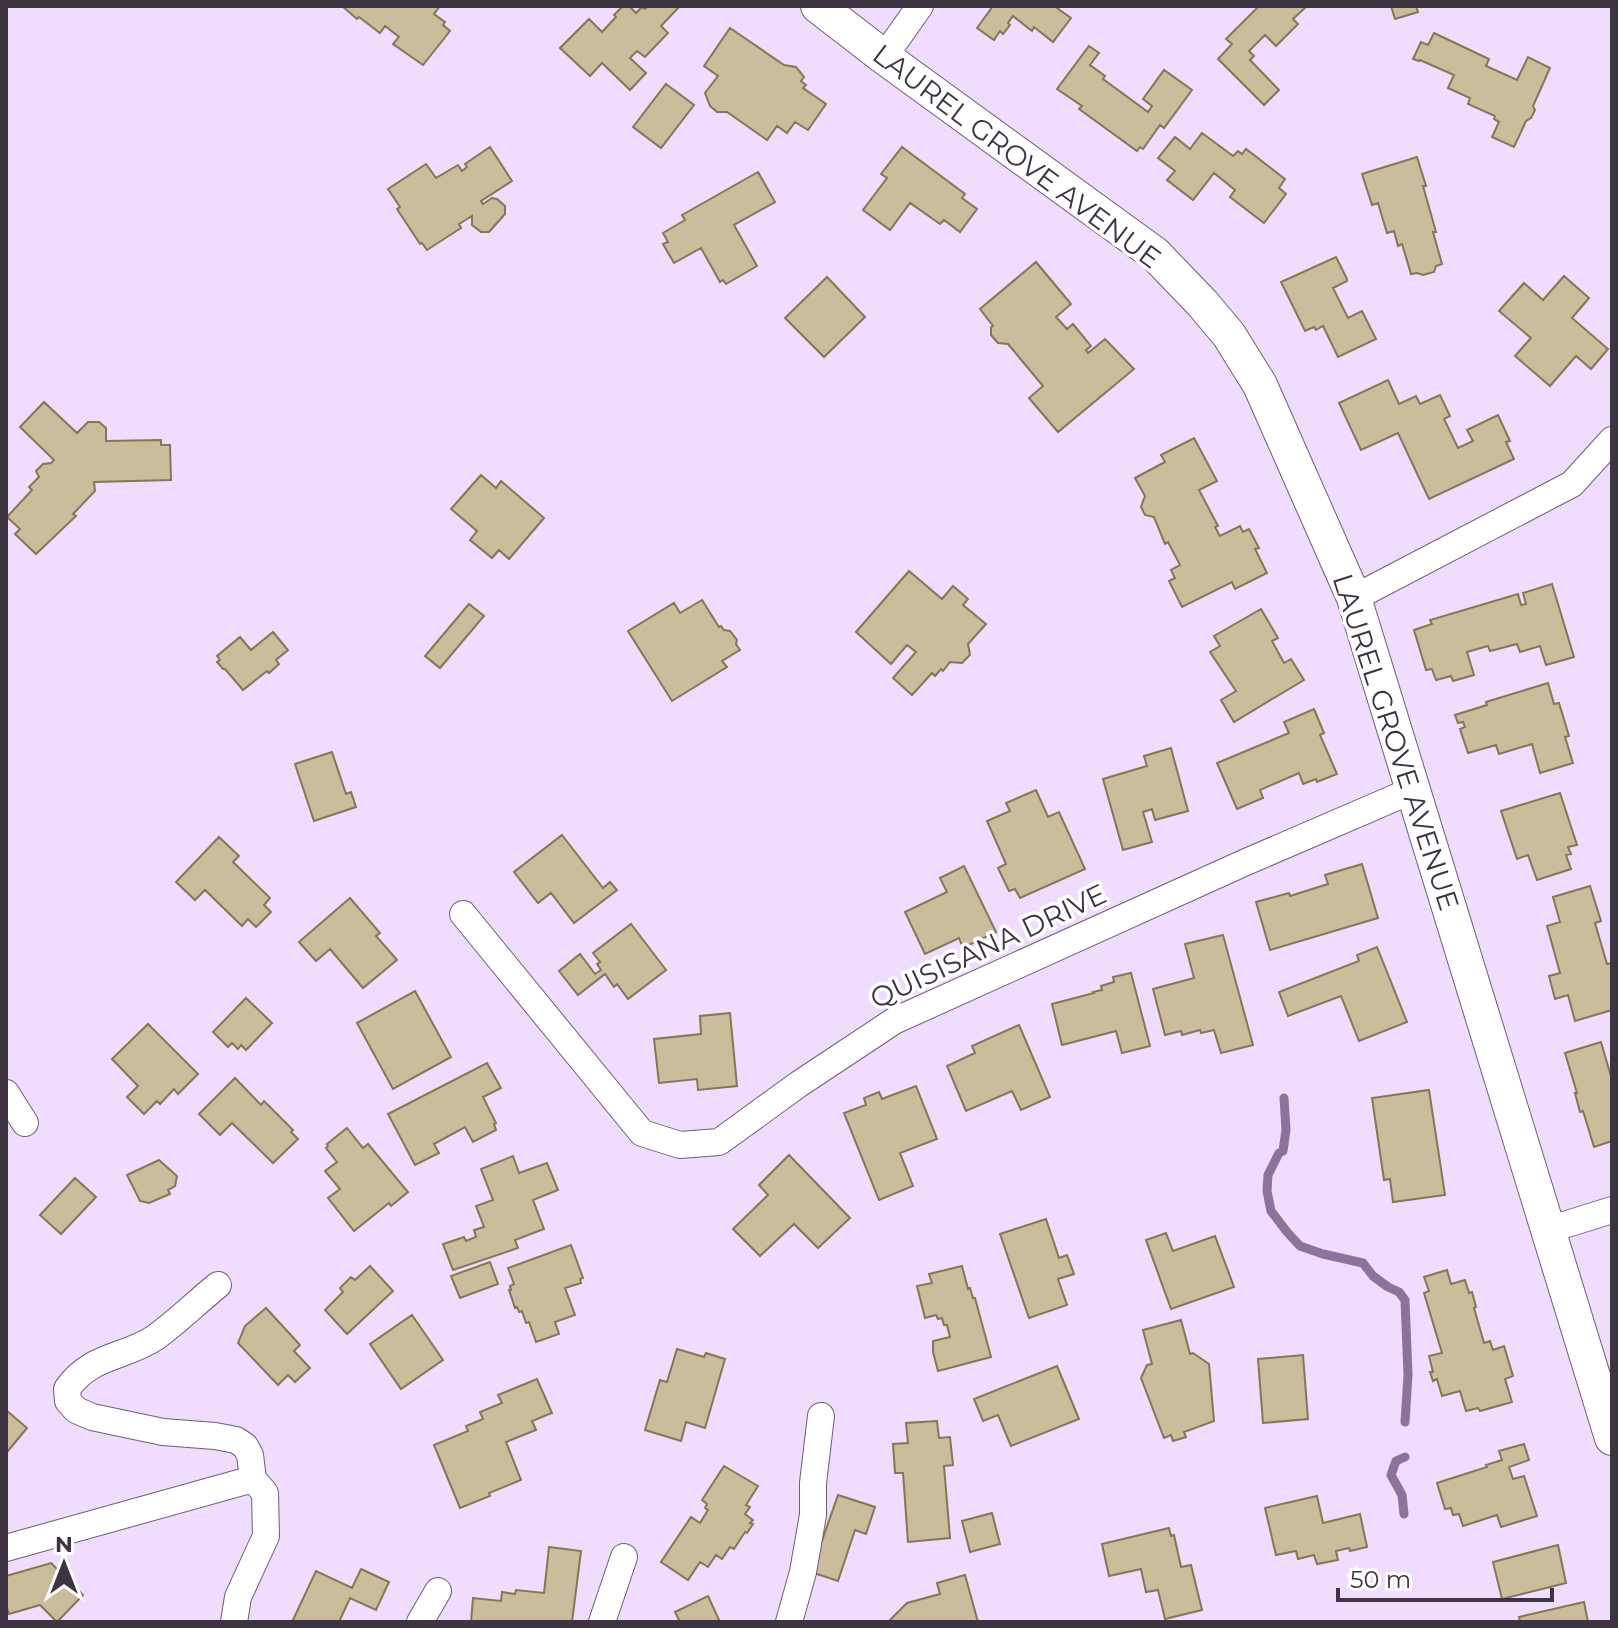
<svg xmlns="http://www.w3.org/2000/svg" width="1618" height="1628" viewBox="0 0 1618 1628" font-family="Montserrat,sans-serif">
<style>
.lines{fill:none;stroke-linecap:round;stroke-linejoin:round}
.stream{stroke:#8d739c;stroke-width:9}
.building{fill:#cbbd9b;stroke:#847657;stroke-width:2}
.minor-casing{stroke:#6f5d79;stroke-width:28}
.tertiary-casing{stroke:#6f5d79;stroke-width:36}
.minor{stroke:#fff;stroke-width:26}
.tertiary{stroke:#fff;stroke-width:34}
.labels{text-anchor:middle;stroke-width:7;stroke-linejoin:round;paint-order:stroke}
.street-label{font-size:28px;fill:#3c3440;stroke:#fff}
</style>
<rect width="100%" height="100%" fill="#f0dcfc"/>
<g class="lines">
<path class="stream" d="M1284,1098L1286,1130L1283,1151L1279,1153L1268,1175L1267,1191L1271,1211L1287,1232L1300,1246L1323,1254L1363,1263L1373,1276L1388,1287L1399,1292L1405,1300L1408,1375L1405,1422
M1404,1514L1402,1495L1391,1475L1396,1461L1405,1457"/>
</g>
<path class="building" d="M342,6H440L434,14L445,22L443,25L450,31L423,65L393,44L399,37L385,26L380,33L359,17L357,19Z
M623,6H629L636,13L642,7L645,9L648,6H680L661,26L668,33L645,57L637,51L630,58L646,73L630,90L602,63L590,76L560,48L589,19L602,32L616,17L614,15Z
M993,6H1054L1071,18L1053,42L1034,27L1032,31L1013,16L1008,23L1010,25L1003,34L1000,31L994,40L977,28Z
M1259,6H1307L1293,19L1298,24L1276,46L1265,35L1249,51L1254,56L1250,60L1279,90L1264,105L1218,59L1232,44L1226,39Z
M1391,6H1416L1418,12L1395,19Z
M730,28L784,65L796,67L804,77L801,81L806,85L803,88L826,104L808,130L795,122L787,133L777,126L767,140L727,112H717L710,106L705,93L718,76L704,66Z
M1434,33L1489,59L1486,66L1517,80L1528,57L1550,68L1533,106L1535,110L1531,118L1526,121L1514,147L1492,137L1499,122L1494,119L1495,116L1468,104L1470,98L1448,88L1454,75L1420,60L1419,61L1413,59L1421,42L1428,45Z
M1089,46L1099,53L1090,65L1105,76L1103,79L1148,112L1152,106L1143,99L1164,70L1192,90L1164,128L1160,125L1143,149L1140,147L1137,151L1079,109L1082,106L1057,89Z
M666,84L694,105L661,148L633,127Z
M1202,133L1233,156L1238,151L1242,154L1246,149L1285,179L1279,188L1286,194L1264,223L1230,197L1235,190L1214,173L1193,200L1167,180L1175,171L1158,158L1175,137L1190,149Z
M490,147L512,181L481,201L483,204L492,198L497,199L505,206V214L489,232H481L472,225V216L459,224L461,228L427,250L422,243L420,244L397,209L400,207L388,189L426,164L436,178L458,165L462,171L467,167L465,164Z
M902,147L965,194L962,198L977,209L960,232L944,220L940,224L910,203L890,230L863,210L887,178L881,174Z
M1417,157L1426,186H1423L1436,232H1433L1442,264L1436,266L1434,272L1423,275L1417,273L1411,274L1402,244L1398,246L1394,231L1387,233L1378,203L1372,205L1362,174Z
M758,172L775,202L734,225L757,266L726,284L723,280L720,282L701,248L674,263L663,244L668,242L663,233L685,220L682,215Z
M1336,257L1347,279V281L1333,288L1348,318L1362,311L1376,339L1338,357L1323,326L1316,330L1314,327L1305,331L1281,282Z
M1036,262L1071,304L1056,317L1067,329L1073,324L1091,346L1086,350L1088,353L1105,339L1134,369L1058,432L1029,398L1043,386L1008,344L998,343L991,335V327L993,326L980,309Z
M1564,276L1589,298L1572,318L1608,349L1591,369L1576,356L1550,386L1515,356L1531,338L1499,311L1524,283L1543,300Z
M827,277L865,317L824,357L785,318Z
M1388,380L1399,404L1416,396L1420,404L1440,395L1450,416L1444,419L1458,448L1473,441L1467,430L1498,415L1510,441L1506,442L1514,459L1429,499L1398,433L1361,450L1339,403Z
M44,402L77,433L88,422H99L106,428V441L161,440V445H170L171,480L94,482L95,491L73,514L76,516L36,554L15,534L20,529L7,517L32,490L29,487L39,477L36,471L43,464L51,463L54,460L20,427Z
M1194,438L1217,481L1199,490L1218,526L1215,527L1220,536L1240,526L1243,532L1249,529L1259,548L1255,549L1267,573L1235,589L1232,582L1182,607L1169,581L1175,578L1171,570L1180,565L1168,542L1165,544L1154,517L1145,515L1141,507L1145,496L1135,478L1165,462L1161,455Z
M481,475L496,488L501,481L544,518L509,559L499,550L492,558L470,540L477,531L451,509Z
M909,571L942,599L953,586L968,599L963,605L986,624L968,644L970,655L962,663L950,662L943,671L941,669L935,676L932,673L912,695L893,678L916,652L907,645L891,664L856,632Z
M1552,584L1574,657L1546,665L1540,646L1520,652L1517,644L1490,651L1488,646L1467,652L1474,675L1453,681L1451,676L1436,680L1432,669L1426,670L1414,630L1432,624L1430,620L1518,594L1521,605L1526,604L1523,593Z
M702,600L719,627L721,626L724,630L730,631L737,640L736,644L740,650L722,661L727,667L672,701L628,631L674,603L680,613Z
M469,604L484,616L440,668L425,656Z
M1261,609L1278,638L1272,641L1284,663L1291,659L1304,680L1234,722L1221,700L1236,691L1210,652L1220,646L1214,636Z
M273,632L288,650L276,660L279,664L269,673L267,671L243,690L225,669H223L217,662L220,660L217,656L240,637L251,650Z
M1548,683L1554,704L1559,703L1569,736L1565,737L1573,763L1540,773L1532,744L1499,754L1496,745L1468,753L1460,729L1465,727L1463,722L1458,723L1455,715L1487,705L1486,702Z
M1314,709L1324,733L1320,735L1337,774L1317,782L1316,779L1303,784L1299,773L1260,790L1263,798L1237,809L1217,763L1289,733L1284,722Z
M1171,748L1188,811L1155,820L1152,809L1143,812L1152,842L1123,850L1103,779L1147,766L1144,756Z
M332,752L346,794L351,792L356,807L314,821L295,764Z
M1036,790L1048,817L1059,812L1085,869L1020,898L1015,889L1009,891L998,868L1006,864L987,821L1010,811L1006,803Z
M1560,793L1577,845L1568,847L1571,854L1566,855L1571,869L1537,880L1528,855L1517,859L1501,811Z
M562,835L603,888L610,882L617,890L574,923L551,893L538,903L514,872Z
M219,837L239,856L233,862L270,898L264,905L271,912L256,927L248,919L242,926L205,890L195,900L176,882Z
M1362,864L1378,918L1270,950L1256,902L1289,893L1290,896L1328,884L1325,875Z
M964,866L996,932L963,948L959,938L925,954L905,912L947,892L940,878Z
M1590,886L1601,921L1595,923L1607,964L1612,963V1010L1575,1021L1568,995L1555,999L1549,976L1560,973L1547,926L1560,922L1553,897Z
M350,898L380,933L376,936L397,960L363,988L330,949L316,961L299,942Z
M631,924L666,970L628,999L617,984L614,987L605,974L578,995L559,971L580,954L595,974L601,970L597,964L600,962L593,953Z
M1223,935L1253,1045L1221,1053L1214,1030L1201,1033L1200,1030L1182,1035L1181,1031L1165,1035L1153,989L1194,978L1185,944Z
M1377,947L1407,1022L1359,1041L1341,996L1288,1016L1279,992L1359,961L1357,955Z
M1131,973L1150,1046L1122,1053L1116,1031L1062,1045L1052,1004L1094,993L1093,992L1102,990L1101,986L1114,982L1113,977Z
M415,991L451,1057L393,1089L357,1023Z
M246,998L272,1023L246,1050L241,1045L238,1049L232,1043L228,1047L213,1032Z
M730,1013L737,1086L698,1090L697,1079L659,1083L654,1039L701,1034L700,1016Z
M148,1024L198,1074L178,1094L174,1089L160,1104L157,1101L144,1114L127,1097L138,1086L112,1059Z
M1019,1025L1050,1097L1021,1110L1012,1091L966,1111L947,1066L975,1053L972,1046Z
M1601,1042L1612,1080V1141L1594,1147L1583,1111L1580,1112L1575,1093H1577L1565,1053Z
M487,1063L501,1088L483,1097L496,1123L494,1124L496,1130L473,1142L465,1127L434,1144L439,1153L415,1165L388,1114Z
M235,1078L261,1105L264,1101L293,1130L291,1132L298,1139L273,1163L232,1123L220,1135L199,1114Z
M916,1086L937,1139L900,1153L913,1186L879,1200L844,1113L866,1105L864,1098L879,1092L882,1099Z
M1429,1090L1445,1195L1393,1202L1390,1179L1384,1180L1372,1098Z
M347,1128L363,1148L368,1144L408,1192L391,1206L389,1203L354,1231L328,1198L340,1189L325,1171L337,1162L326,1148L328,1146L327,1144Z
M789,1155L850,1218L818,1248L794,1224L760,1256L733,1229L768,1195L759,1185Z
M513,1156L519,1173L547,1163L558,1190L533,1200L544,1229L515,1240L518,1248L453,1270L443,1244L464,1237L466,1241L476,1237L474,1230L484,1227L476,1206L493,1200L481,1169Z
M159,1160L177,1176L175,1186L168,1190L170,1194L149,1203L140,1201L127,1175Z
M75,1178L96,1197L61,1234L40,1215Z
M1046,1219L1059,1258L1067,1255L1074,1274L1058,1279L1067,1305L1029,1318L1000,1234Z
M1166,1233L1173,1251L1215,1236L1234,1287L1171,1309L1146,1240Z
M571,1245L583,1278L580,1279L581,1283L565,1288L575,1315L555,1322L559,1334L536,1342L529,1322L526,1323L522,1311L519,1312L517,1307L515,1308L509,1290H511L510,1286L514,1284L508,1268Z
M490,1262L498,1284L460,1298L451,1276Z
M370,1266L393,1291L347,1334L325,1310L343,1292L340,1288L351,1277L355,1280Z
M962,1266L968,1289L970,1288L973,1298H975L991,1357L938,1371L933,1352V1341L950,1337L947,1325H944L942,1318L938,1319L936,1315L925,1318L917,1286L932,1283L929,1274Z
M1447,1270L1451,1284L1465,1280L1469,1293L1472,1292L1476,1307L1474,1308L1484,1343L1490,1341L1493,1350L1504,1346L1513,1376L1505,1379L1512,1402L1480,1411L1478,1408L1466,1411L1460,1391L1442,1396L1437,1379L1433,1381L1430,1372H1433L1429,1356L1442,1353L1424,1293L1429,1291L1424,1277Z
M266,1308L300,1345L294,1351L310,1368L295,1382L288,1375L278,1385L238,1343L245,1326Z
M412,1315L443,1360L401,1389L370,1344Z
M1181,1320L1190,1354L1193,1353L1209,1364L1214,1421L1184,1432L1186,1437L1173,1441L1171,1435L1164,1438L1141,1378L1147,1365L1152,1364L1143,1330Z
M677,1349L704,1357L706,1353L725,1359L705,1428L686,1422L681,1441L645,1430L660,1380L667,1382Z
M1303,1355L1308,1419L1263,1423L1258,1359Z
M1057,1366L1079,1419L1011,1446L998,1415L983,1421L974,1399Z
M537,1379L552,1413L532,1421L536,1430L506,1442L521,1480L489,1493L490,1496L460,1508L434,1445L468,1431L466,1426L483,1419L480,1412L502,1403L498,1395Z
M6,1410L27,1428L8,1451L6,1449Z
M937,1421L939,1438L950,1437L953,1465L944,1466L950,1538L908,1542L903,1473H895L893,1444L908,1443L906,1423Z
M1524,1444L1529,1460L1509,1467L1513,1479L1524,1476L1537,1516L1501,1527L1497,1515L1463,1526L1459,1514L1453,1515L1451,1508L1445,1509L1437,1483L1487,1467L1486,1465L1502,1460L1499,1451Z
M724,1466L758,1486L746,1505L750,1507L745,1514L753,1520L750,1523L753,1524L747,1533L745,1532L734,1549L730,1547L722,1559L716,1555L708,1567L700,1562L688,1580L661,1562L691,1517L700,1523L708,1510L705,1508L707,1504L702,1500Z
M838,1495L875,1507L866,1534L855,1530L838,1581L811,1572Z
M1317,1496L1323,1523L1360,1514L1367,1547L1350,1551L1349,1548L1336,1551L1338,1560L1317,1564L1314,1555L1298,1559L1296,1551L1276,1555L1265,1508Z
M992,1513L1000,1544L970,1552L962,1521Z
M1169,1528L1171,1536L1174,1535L1181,1567L1191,1565L1202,1610L1165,1619L1158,1590L1146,1592L1141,1569L1109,1576L1102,1544Z
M1558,1545L1566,1583L1502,1599L1493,1562Z
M549,1547L581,1551L572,1622H471L473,1598L501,1601L502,1592L515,1594L516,1590L544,1593Z
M51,1563L83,1595L57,1622L40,1605L9,1614L6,1605V1576Z
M361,1569L389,1582L376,1610L350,1598L339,1622H292L316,1571L352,1588Z
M965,1575L978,1622H888L907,1603L940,1594L937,1583Z
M708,1596L720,1622H680L675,1612Z
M1584,1602L1588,1622H1520L1519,1617Z"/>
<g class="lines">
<defs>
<path id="minor" d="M884,57L920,6
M1354,598L1572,484L1612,440
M463,914L642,1133L680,1145L719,1142L799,1084L894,1021L1246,862L1413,790
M6,1093L25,1123
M1548,1230L1612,1210
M218,1285C197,1302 178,1321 156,1337C126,1358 91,1354 67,1389L68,1401L76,1410L92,1417L163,1432L215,1436L236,1440L245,1446L250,1455L253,1479L265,1493L266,1536L238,1597L234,1622
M6,1548L253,1479
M420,1622L438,1591
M602,1622L624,1557
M789,1622L803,1572L813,1515V1483L821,1416"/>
<path id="tertiary" d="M818,6L884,57L1155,254L1203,304L1229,335L1260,385L1354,598L1612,1438"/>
</defs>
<use href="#minor" class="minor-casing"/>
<use href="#tertiary" class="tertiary-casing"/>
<use href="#minor" class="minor"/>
<use href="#tertiary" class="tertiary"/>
</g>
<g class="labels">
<g class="street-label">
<text transform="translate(1017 156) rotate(37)" y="10">LAUREL GROVE AVENUE</text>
<text transform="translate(1396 742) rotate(72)" y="10">LAUREL GROVE AVENUE</text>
<text transform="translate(988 946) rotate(-25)" y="10">QUISISANA DRIVE</text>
</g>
</g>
<rect width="1618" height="1628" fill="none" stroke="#3c3440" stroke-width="16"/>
<g transform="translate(64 1564)" stroke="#ffffff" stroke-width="6" paint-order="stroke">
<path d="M0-6L14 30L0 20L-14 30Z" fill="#3c3440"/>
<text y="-12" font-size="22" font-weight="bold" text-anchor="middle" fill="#3c3440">N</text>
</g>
<path d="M1338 1588v12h214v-12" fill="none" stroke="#3c3440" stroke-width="4"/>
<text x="1350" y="1588" font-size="24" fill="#3c3440" stroke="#ffffff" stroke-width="6" paint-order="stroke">50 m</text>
</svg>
